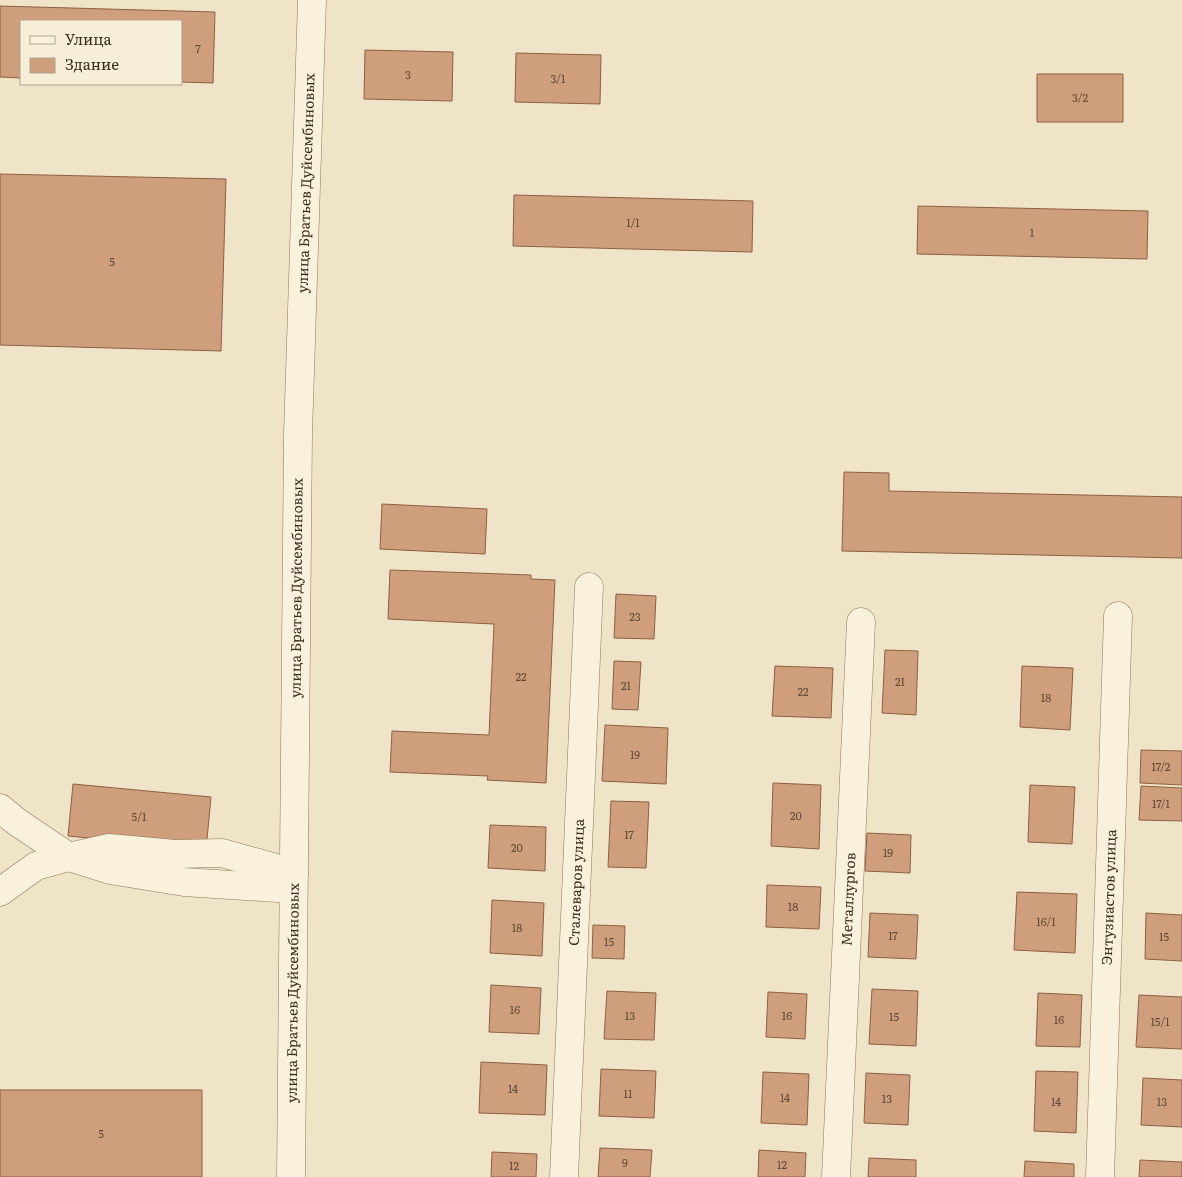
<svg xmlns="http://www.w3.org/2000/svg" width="1182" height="1177" viewBox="0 0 1182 1177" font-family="Literata,serif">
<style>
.building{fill:#cf9f7d;stroke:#8d5f41}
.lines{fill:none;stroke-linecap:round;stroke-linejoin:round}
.minor-casing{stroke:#8d765c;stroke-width:29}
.minor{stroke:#faf1dc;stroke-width:28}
.labels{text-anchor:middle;stroke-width:5;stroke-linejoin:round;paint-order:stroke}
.number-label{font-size:11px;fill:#624a37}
.street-label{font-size:14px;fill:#3d2e20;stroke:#f7eed8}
</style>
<rect width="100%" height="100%" fill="#f0e4c8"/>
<path class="building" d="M0,6L215,12L213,83L181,82V21H21V78L0,77Z
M365,50L453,52L452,101L364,99Z
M516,53L601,55L600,104L515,102Z
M1037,74H1123V122H1037Z
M0,174L226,179L221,351L0,345Z
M514,195L753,201L752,252L513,246Z
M918,206L1148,211L1147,259L917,254Z
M844,472L889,473V491L1182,497V558L842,551Z
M382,504L487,509L485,554L380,549Z
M390,570L531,575V579L555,580L546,783L487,780L488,776L390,772L392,731L489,735L494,624L388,619Z
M616,594L656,596L654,639L614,638Z
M885,650L918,651L916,715L882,713Z
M614,661L641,662L638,710L612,709Z
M775,666L833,668L831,718L772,716Z
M1022,666L1073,668L1070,730L1020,727Z
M605,725L668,728L666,784L602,781Z
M1141,750L1182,751V785L1140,783Z
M773,783L821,785L819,849L771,846Z
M73,784L211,797L206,850L68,836Z
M1030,785L1075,787L1072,844L1028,842Z
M1141,786L1182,788V821L1139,820Z
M611,801L649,802L646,868L608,867Z
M490,825L546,827L545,871L488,868Z
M867,833L911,835L910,873L865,871Z
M767,885L821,887L819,929L766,927Z
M1017,892L1077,894L1075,953L1014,950Z
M492,900L544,903L542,956L490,953Z
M870,913L918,915L916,959L868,957Z
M1146,913L1182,915V961L1145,959Z
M593,925L625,926L624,959L592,958Z
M491,985L541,988L539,1034L489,1032Z
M872,989L918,991L916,1046L869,1044Z
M607,991L656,993L654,1040L604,1039Z
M768,992L807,994L805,1039L766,1037Z
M1038,993L1082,995L1080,1047L1036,1046Z
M1139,995L1182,997V1049L1136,1047Z
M481,1062L547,1065L545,1115L479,1113Z
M601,1069L656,1071L654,1118L599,1116Z
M1036,1071L1078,1072L1076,1133L1034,1131Z
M763,1072L809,1074L807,1125L761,1123Z
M866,1073L910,1075L908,1125L864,1123Z
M1143,1078L1182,1080V1127L1141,1125Z
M0,1090H202V1177H0Z
M600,1148L652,1150L650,1177H598Z
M759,1150L806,1153L805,1177H758Z
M492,1152L537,1154L536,1177H491Z
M869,1158L916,1160V1177H868Z
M1140,1160L1182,1162V1177H1139Z
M1025,1161L1074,1164V1177H1024Z"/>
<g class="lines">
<defs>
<g id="minor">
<path d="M0,808L17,822L69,857L110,870L184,882L293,889"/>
<path d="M0,892L36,866L69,857L109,848L175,854L222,853L294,873"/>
<path id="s1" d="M291,1177L298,434L312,0"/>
<path id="s2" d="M564,1177L589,587"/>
<path id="s3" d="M836,1177L861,622"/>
<path id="s4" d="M1100,1177L1118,616"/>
</g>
</defs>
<use href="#minor" class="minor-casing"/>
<use href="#minor" class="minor"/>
</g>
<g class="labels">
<g class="number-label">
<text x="198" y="53">7</text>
<text x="408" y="79">3</text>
<text x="558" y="83">3/1</text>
<text x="1080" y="102">3/2</text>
<text x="633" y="227">1/1</text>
<text x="1032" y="237">1</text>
<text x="112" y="266">5</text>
<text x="635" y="621">23</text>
<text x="521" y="681">22</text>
<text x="900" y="686">21</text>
<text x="626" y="690">21</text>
<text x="803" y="696">22</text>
<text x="1046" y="702">18</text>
<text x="635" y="759">19</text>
<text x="1161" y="771">17/2</text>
<text x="1161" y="808">17/1</text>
<text x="796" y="820">20</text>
<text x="139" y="821">5/1</text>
<text x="629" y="839">17</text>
<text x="517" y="852">20</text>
<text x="888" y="857">19</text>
<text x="793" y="911">18</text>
<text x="1046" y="926">16/1</text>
<text x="517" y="932">18</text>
<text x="893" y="940">17</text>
<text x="1164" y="941">15</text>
<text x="609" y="946">15</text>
<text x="515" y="1014">16</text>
<text x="630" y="1020">13</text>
<text x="787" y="1020">16</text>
<text x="894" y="1021">15</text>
<text x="1059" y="1024">16</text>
<text x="1160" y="1026">15/1</text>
<text x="513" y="1093">14</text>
<text x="628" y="1098">11</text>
<text x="785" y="1102">14</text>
<text x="887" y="1103">13</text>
<text x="1056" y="1106">14</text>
<text x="1162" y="1106">13</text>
<text x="101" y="1138">5</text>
<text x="625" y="1167">9</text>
<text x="782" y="1169">12</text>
<text x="514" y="1170">12</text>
</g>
<g class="street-label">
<text dy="5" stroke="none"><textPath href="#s1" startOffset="994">улица Братьев Дуйсембиновых</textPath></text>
<text dy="5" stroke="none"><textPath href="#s1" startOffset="589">улица Братьев Дуйсембиновых</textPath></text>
<text dy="5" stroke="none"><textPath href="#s2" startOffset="295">Сталеваров улица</textPath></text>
<text dy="5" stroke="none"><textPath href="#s4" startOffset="280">Энтузиастов улица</textPath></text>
<text dy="5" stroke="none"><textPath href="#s3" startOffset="278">Металлургов</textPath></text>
<text dy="5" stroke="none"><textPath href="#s1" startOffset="184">улица Братьев Дуйсембиновых</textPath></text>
</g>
</g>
<rect x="20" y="20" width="162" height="65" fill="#f7eed8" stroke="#ada18e"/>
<rect x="30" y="36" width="25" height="8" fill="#faf1dc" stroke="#ada18e"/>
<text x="65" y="45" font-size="15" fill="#3d2e20">Улица</text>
<rect x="30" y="58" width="25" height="15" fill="#cf9f7d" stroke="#ada18e"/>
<text x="65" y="70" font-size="15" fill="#3d2e20">Здание</text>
</svg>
